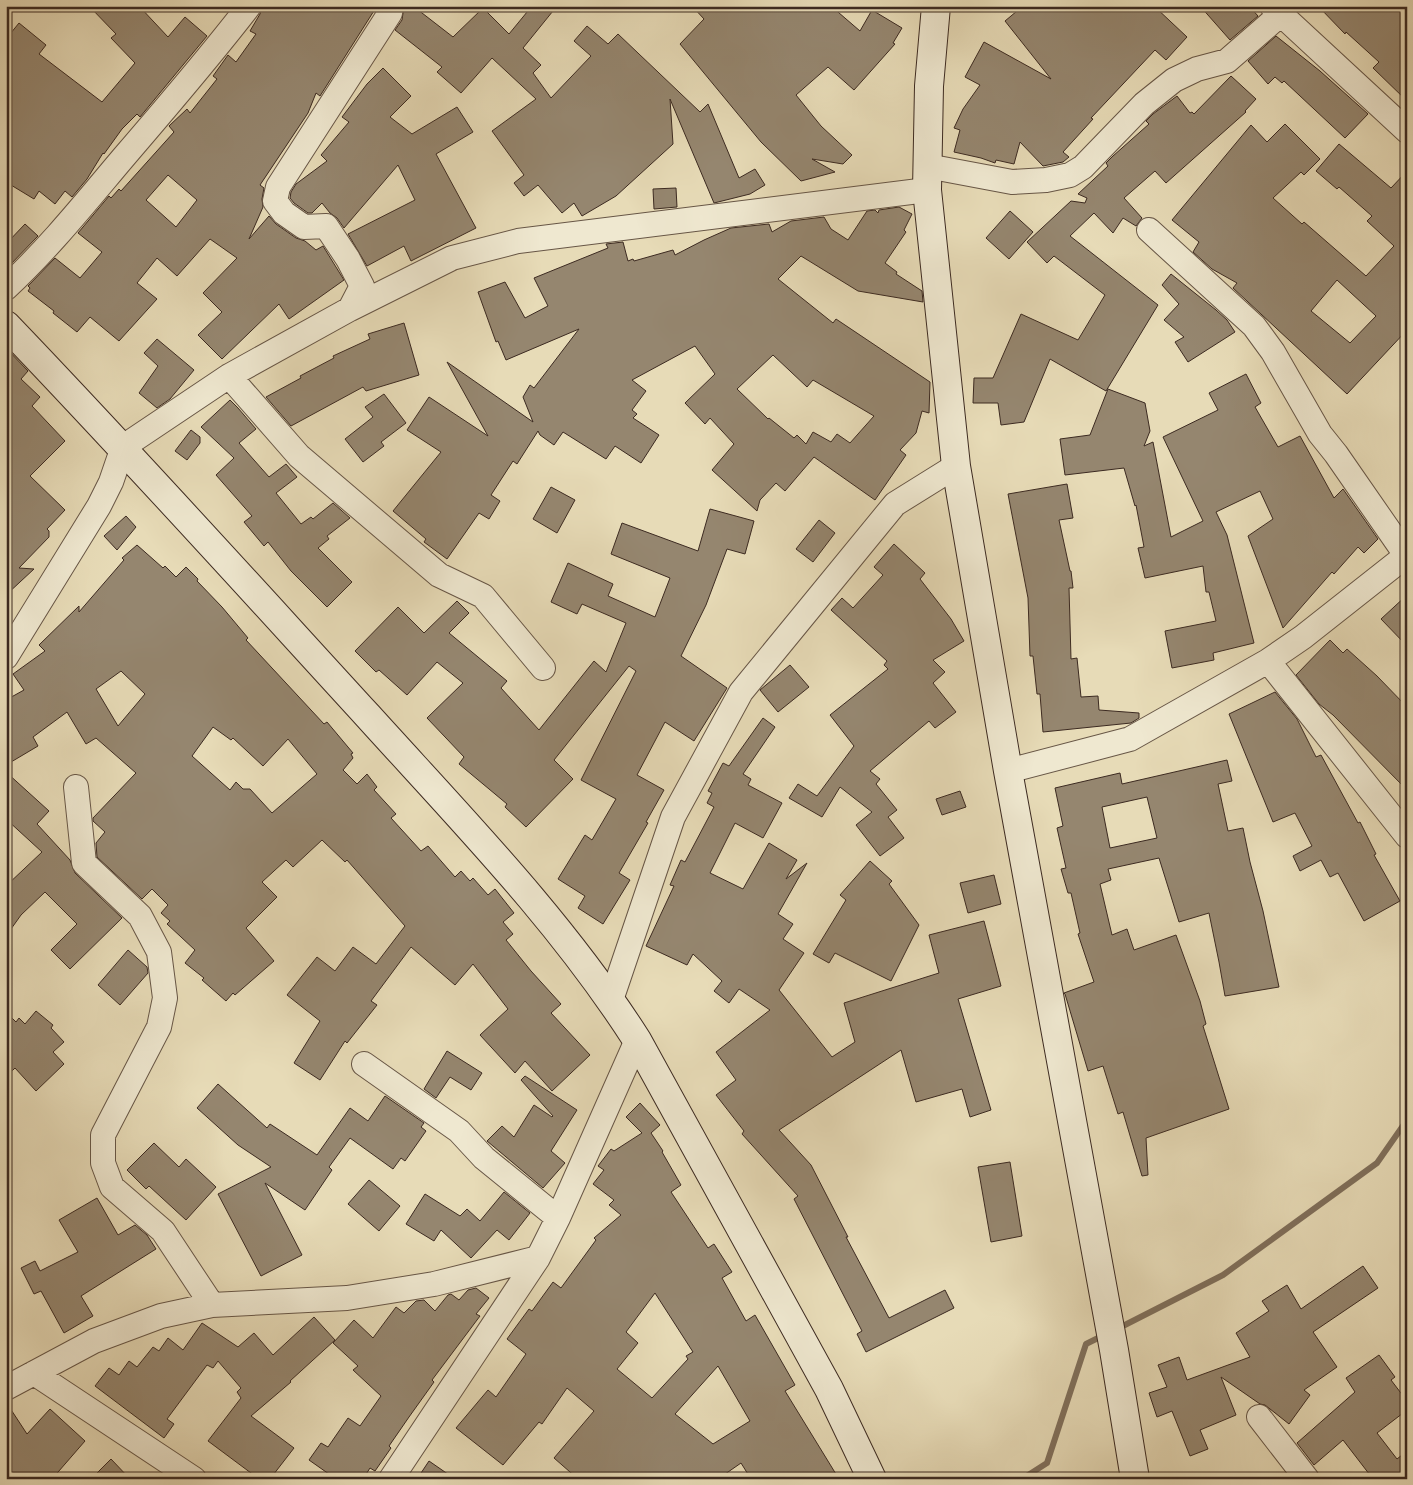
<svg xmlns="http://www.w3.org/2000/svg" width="1413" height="1485" viewBox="0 0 1413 1485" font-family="'Libre Caslon Text',serif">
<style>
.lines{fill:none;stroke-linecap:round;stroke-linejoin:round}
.stream{stroke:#80705c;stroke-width:6}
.building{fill:#95866f;stroke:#3c2a21;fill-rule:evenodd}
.street-casing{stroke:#675646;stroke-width:26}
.secondary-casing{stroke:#3c2a21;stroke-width:30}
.street{stroke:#efe8d0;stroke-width:24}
.secondary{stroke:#efe8d0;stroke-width:28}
</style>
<rect width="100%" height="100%" fill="#e7dbb7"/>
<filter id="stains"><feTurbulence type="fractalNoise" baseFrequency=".004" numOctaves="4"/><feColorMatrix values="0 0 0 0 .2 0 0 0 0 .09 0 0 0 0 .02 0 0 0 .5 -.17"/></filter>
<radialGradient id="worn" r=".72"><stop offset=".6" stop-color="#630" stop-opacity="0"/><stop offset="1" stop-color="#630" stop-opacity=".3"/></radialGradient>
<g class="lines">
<path class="stream" d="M1117,1329L1223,1275L1377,1163L1407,1120
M1022,1479L1047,1463L1086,1344L1104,1335"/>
</g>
<path class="building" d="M89,6H139L168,37L185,17L207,36L140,117L137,114L122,129L104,154L103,153L87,179L72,197L65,191L55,204L39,191L34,199L6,182V39L19,23L46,45L39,54L102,102L135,63L111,38L116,34Z
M262,6H377L320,96L316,93L308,113L260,185L264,188L262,199L263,207L249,239L269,216L276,224L296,238L305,241L316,250L323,246L344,280L289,319L279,304L222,359L198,335L222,312L203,293L237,258L210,239L177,276L157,258L137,283L157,299L119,341L90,317L77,332L53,313L54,311L28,291L30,288L28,286L55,258L80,278L102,252L78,233L109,196L111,198L119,189L121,191L174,132L169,126L187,109L190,113L217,79L213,76L228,55L236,62L256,34L250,31L260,14ZM168,175L197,200L176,227L146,200Z
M404,6H413L453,37L483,8L509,34L532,6H557L523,48L541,65L533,73L551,98L591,56L574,41L587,26L608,44L618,34L700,112L708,104L739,178L755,169L765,185L750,194L714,203L670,99L673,144L616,196L582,216L574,203L562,213L538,185L524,196L514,183L524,175L492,131L536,99L492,58L461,93L437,72L442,67L395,30L402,20Z
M692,6H831L860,31L872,10L902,28L893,43L895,44L854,90L828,67L796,95L821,126L852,155L843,164L812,159L835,172L801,181L761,142L680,44L704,19Z
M1023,6H1154L1187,37L1166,60L1155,50L1091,118L1093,119L1063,152L1069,157L1063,162L1043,166L1020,142L1014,164L996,160L995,163L981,158L954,152L960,130L954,128L963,109L980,85L965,77L984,42L1051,79L1005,21Z
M1200,6H1249L1258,16L1230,40Z
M1318,6H1407V101L1373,68L1379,62L1346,32L1345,34Z
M1276,36L1320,71L1368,114L1345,138L1284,81L1282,83L1275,77L1268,84L1248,61Z
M383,68L411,96L390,117L412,134L457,107L473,132L436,154L476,228L411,261L404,246L367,266L348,234L415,200L398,165L344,228L337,218L330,213L322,203L312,213H308L294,203L290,198L291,192L296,184L327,161L321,155L349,122L342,117L367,84Z
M1231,76L1256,99L1245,111L1246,112L1166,183L1155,171L1124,198L1142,218L1136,226L1123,218L1113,233L1094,213L1070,236L1158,305L1106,391L1050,359L1024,422L1001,425L998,403H973L974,378H993L1021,314L1078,340L1105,295L1054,256L1047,263L1027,242L1071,201L1085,203L1087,198L1078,194L1108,166L1106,163L1113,156L1149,124L1146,121L1153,114L1177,96L1190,113L1192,112L1194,114Z
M1285,124L1320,159L1304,175L1301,172L1273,198L1302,224L1304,222L1366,276L1394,246L1367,221L1372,216L1339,187L1337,189L1316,171L1339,144L1391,188L1407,171V330L1347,394L1233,288L1237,283L1212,269L1193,252L1199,242L1172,220L1251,125L1267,142ZM1337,280L1376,316L1350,343L1311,311Z
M676,188L677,207L654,209L653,189Z
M899,207L912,214L904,230L906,232L885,263L897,272L896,274L922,291L923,302L858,291L801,256L778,279L833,323L836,319L930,382L929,413L922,411L916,433L900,450L906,455L875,500L814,457L785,491L776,483L760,500L757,511L712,470L734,444L710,418L705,424L685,403L715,374L695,346L632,380L646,391L632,410L637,414L633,418L659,435L641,463L615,446L606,459L563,432L554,445L540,435L538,431L517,464L513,461L491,495L500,501L489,519L479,513L447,559L424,542L426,539L393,511L441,452L407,430L429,397L488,436L447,362L533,422L523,397L530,385L534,388L579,329L506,360L498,341L496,342L478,292L505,282L525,318L548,306L534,278L608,248L606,244L623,242L628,261L633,259L634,261L673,250L675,255L704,240L731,228L769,224L772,232L791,221L824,217L831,229L848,240L867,211L875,210L878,213L879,210ZM773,355L807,387L813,380L874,416L850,443L837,434L831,442L813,432L806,444L797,435L794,438L769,418L768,419L737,389Z
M1010,211L1033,232L1009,259L986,238Z
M25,224L38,236L8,267L6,266V244Z
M1171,274L1216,310L1227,320L1235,332L1188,362L1175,342L1184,337L1164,320L1179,304L1162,285Z
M404,323L419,375L366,391L363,387L291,426L266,397L301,378L300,376L334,358L333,356L370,339L368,334Z
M157,339L194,370L170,399L157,408L139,393L158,366L144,353Z
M6,348L28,371L21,379L40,397L32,406L65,441L30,476L65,510L47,529L49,531V537L19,568L34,569L6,595Z
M1246,374L1261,403L1255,407L1278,447L1300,436L1334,498L1343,489L1378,539L1364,553L1358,547L1334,574L1332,572L1283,628L1248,536L1273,519L1260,491L1216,512L1227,535L1254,643L1213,653L1214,660L1172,668L1165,631L1216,621L1209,592H1206L1203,566L1145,578L1138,548L1144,547L1136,505L1135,506L1124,468L1065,475L1060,439L1090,435L1108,389L1145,403L1150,431L1144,446L1153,442L1171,537L1203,521L1163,437L1218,410L1209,393Z
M384,394L406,423L381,442L384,446L363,462L345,439L373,417L365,407Z
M230,400L238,408L256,429L239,443L269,477L286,464L297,477L276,493L301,524L311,517L313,519L333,503L350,518L327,536L329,539L318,548L352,582L327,607L291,571L268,542L264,546L244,522L252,516L216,475L234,458L201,427Z
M191,430L200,437V443L187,460L175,451Z
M1067,484L1073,518L1059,520L1070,571H1071L1073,588H1069L1071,659L1077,658L1081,697L1098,696L1099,710L1139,713V718L1131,723L1043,732L1040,694H1037L1033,656H1030L1028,598L1008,494Z
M551,487L575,500L557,533L533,519Z
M710,509L754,521L745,554L727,549L706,605L681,656L727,688L694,741L665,722L637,775L664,790L646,822L648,823L619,873L630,880L603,924L578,908L585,896L558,879L585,835L592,840L616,799L581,780L636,671L629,666L554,760L573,779L526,827L505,807L507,804L459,764L464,757L427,718L463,683L437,662L407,695L379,670L376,672L355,651L398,607L424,633L457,601L469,613L449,633L507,681L501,688L539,730L594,661L606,672L626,623L582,604L577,614L551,602L568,563L613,584L608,596L655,617L670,578L611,554L622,523L698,551Z
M126,516L136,527L117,550L104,536Z
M819,520L835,533L813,562L796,549Z
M894,544L925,573L920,579L951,619L964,641L933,660L945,672L933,683L956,712L935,728L929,721L870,771L880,779L876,784L897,810L888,817L904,838L880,856L856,825L872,812L840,787L822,817L789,798L798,784L817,796L854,746L830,715L888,669L884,665L887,661L831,610L842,598L853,608L883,575L874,567Z
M137,545L163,568L165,566L176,577L186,567L198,579L197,581L222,607L248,638L246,640L324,724L327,722L353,753L351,754L353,758L343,770L357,784L367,774L377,787L374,790L396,814L391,818L421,851L428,846L455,877L461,871L470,881L473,878L488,895L495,889L514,913L503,922L513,934L506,940L531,971L561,1004L551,1013L590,1055L552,1091L525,1061L515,1073L480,1035L508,1009L473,964L455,985L411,947L371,1001L377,1005L347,1043L345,1041L320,1080L294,1063L320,1021L287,995L317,957L335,971L353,947L376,964L405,926L347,860L345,862L322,840L293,867L286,860L262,882L277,897L246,928L274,961L235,995L233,993L226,1001L202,980L204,978L185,963L195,950L167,924L170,921L161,913L168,905L152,889L142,899L97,857L96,843L105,832L93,821V818L136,773L96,738L86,744L67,712L33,737L38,746L6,765V700L24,690L13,674L45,651L39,645L79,606V612L124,560L122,558ZM121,671L145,694L118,726L96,689ZM213,727L231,740L233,738L263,766L288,739L317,774L272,813L250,789H243L236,782L230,790L192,756Z
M1407,595V646L1381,619Z
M1330,640L1343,653L1347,649L1377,676L1407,707V790L1333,715L1319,704L1296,675Z
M790,665L809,687L778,712L760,690Z
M1275,692L1297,719L1316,757L1321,755L1358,823L1360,822L1376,854L1374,855L1400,901L1364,921L1338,873L1330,877L1321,860L1300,871L1293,856L1312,846L1295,813L1273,822L1229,714Z
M763,718L775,727L743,774L751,779L748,785L782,803L763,838L735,823L710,873L743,889L769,843L797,860L786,879L807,863L778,914L793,924L783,939L804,953L779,990L832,1057L855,1042L844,1003L939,973L929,935L984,921L1001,986L958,999L991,1110L970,1117L962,1089L916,1102L901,1050L779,1130L811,1165L848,1237H846L889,1318L945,1290L954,1308L866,1352L857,1334L862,1331L794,1199L798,1196L742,1134L744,1131L716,1095L736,1080L716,1052L770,1010L739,989L729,1003L714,991L722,981L693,954L687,965L646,946L674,886L670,885L681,860L685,862L714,807L707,803L712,793L708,791L723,763L729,766Z
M1227,760L1232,781L1218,784L1228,831L1243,828L1250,862L1263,911L1279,987L1225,996L1219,962L1209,913L1179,922L1159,858L1108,869L1111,880L1100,884L1112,935L1127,929L1134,950L1176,935L1200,1001L1206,1024L1203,1026L1229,1109L1146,1138L1148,1175L1142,1176L1123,1112L1118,1114L1103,1066L1088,1071L1065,994L1064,993L1094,982L1078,934L1080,933L1071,893H1068L1061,869L1066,868L1057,828L1063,826L1055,788L1120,773L1122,784ZM1147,797L1157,838L1110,848L1102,807Z
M6,772L49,811L37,824L70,860L75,873L122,918L70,969L51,950L77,924L45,892L21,915L6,936V886L42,852L6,819Z
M960,791L966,807L942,815L936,799Z
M870,861L892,881L889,884L919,925L891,981L835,953L829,963L813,954L846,900L840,895Z
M994,875L1001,904L968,913L960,883Z
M128,950L147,967L148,973L120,1005L98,985Z
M36,1011L53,1025L51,1028L64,1042L53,1052L64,1064L36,1091L15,1068L6,1077V1012L16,1022L19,1018L25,1024Z
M447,1051L482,1073L471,1090L450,1077L436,1098L424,1089Z
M525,1076L577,1110L551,1151L565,1163L543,1188L487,1141L502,1126L514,1137L534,1105L552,1117L553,1116L521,1080Z
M218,1084L267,1128L270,1124L317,1155L350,1108L368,1121L385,1096L424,1123L421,1127L426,1131L405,1161L401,1158L393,1169L350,1138L329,1167L332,1170L305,1210L265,1183L302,1255L261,1276L218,1194L271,1167L238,1145L197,1108Z
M640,1103L660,1125L651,1133L663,1151L662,1152L681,1185L671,1192L708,1248L714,1244L732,1272L722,1278L746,1321L755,1315L795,1385L785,1391L839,1479H751L741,1463L718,1479H578L554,1458L594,1411L567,1388L542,1424L539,1422L503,1465L456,1428L488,1390L496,1397L526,1354L507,1339L529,1309L532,1311L553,1282L561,1288L596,1240L594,1238L621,1215L609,1205L614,1200L593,1184L604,1170L598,1166L611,1149L614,1151L642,1133L626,1117ZM655,1293L693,1352L686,1356L688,1359L652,1398L617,1369L638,1343L626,1332ZM718,1366L750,1421L713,1444L675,1414Z
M154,1143L179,1167L186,1159L216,1187L186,1220L149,1186L146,1189L127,1170Z
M1010,1162L1022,1236L991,1242L978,1167Z
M369,1180L400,1206L379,1231L348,1204Z
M504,1192L530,1213L509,1240L497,1230L471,1258L441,1230L434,1241L406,1224L425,1194L460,1216L467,1209L480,1221Z
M97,1198L118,1235L135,1225L147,1235L156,1249L81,1296L93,1316L64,1333L41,1291L34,1294L21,1268L35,1261L40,1271L78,1252L59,1220Z
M1363,1266L1378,1288L1313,1332L1337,1367L1304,1390L1310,1395L1289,1424L1265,1405L1260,1404L1221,1377L1236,1415L1200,1430L1208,1449L1190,1456L1172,1411L1157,1417L1149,1393L1167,1387L1158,1365L1179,1357L1187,1380L1250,1357L1236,1333L1269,1311L1262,1301L1287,1285L1301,1309Z
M476,1288L489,1298L476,1314L480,1316L432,1380L434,1382L409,1417L389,1446L391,1448L375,1471L370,1468L363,1479H336L309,1460L321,1443L328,1447L348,1418L360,1426L381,1396L353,1370L358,1366L333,1343L354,1320L373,1338L396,1307L404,1313L416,1301L424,1300L435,1311L448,1295L451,1294L459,1300L468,1290Z
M314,1317L335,1340L290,1381L291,1382L251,1416L294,1448L270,1479H259L208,1441L241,1398L237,1392L241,1388L218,1361L213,1368L207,1365L167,1419L174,1424L164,1438L95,1386L109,1368L119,1375L129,1361L137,1367L153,1347L159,1351L168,1338L183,1350L202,1323L238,1347L254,1333L273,1355Z
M1379,1355L1395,1377L1391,1380L1407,1401V1410L1377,1433L1397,1459L1407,1451V1479H1373L1343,1440L1314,1465L1297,1443L1355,1392L1346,1378Z
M6,1402L27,1434L50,1409L85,1441L52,1479H13L6,1468Z
M111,1459L130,1479H91Z
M429,1461L455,1479H417Z"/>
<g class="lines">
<defs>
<path id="street" d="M1272,6L1407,131
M927,166L1012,182L1046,180L1070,175L1083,167L1144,104L1174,80L1197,69L1227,61L1281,14
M1149,230L1254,326L1273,352L1320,434L1336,454L1406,555
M6,288C49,248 85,203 123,158C166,108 209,58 249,6
M350,309L362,286L348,259L326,226L304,227L284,213L275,201L278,187L390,13L391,6
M229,376L299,456L439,575L483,596L543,668
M6,657L99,506L111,482L123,447L229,376L350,309L452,258L518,241L927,190
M1268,661L1407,836
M1008,771L1130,739L1268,661L1303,637L1407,555
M76,787L84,863L140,916L159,952L165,998L159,1027L103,1135V1163L112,1187L163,1231L212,1305
M611,1000L673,817L741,692L895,504L956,466
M364,1064L459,1131L484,1158L558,1218
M34,1373L194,1479
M6,1388L94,1341L161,1316L212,1305L347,1298L434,1284L538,1258
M1259,1417L1307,1479
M391,1479L538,1258L558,1218L637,1040"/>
<path id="secondary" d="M936,6L929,86L927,190L956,466L1008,771L1114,1350L1135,1479
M6,325C129,453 248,585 368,716C462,820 561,921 637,1040L829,1389L872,1479"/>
</defs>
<use href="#street" class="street-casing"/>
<use href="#secondary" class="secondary-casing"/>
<use href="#street" class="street"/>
<use href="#secondary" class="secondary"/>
</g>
<rect width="1413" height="1485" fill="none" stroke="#e7dbb7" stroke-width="25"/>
<rect x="8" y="8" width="1398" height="1470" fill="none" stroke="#3c2a21" stroke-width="2.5"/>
<rect x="12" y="12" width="1388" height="1460" fill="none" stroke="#3c2a21"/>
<rect width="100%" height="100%" filter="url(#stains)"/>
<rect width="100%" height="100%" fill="url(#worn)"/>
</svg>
